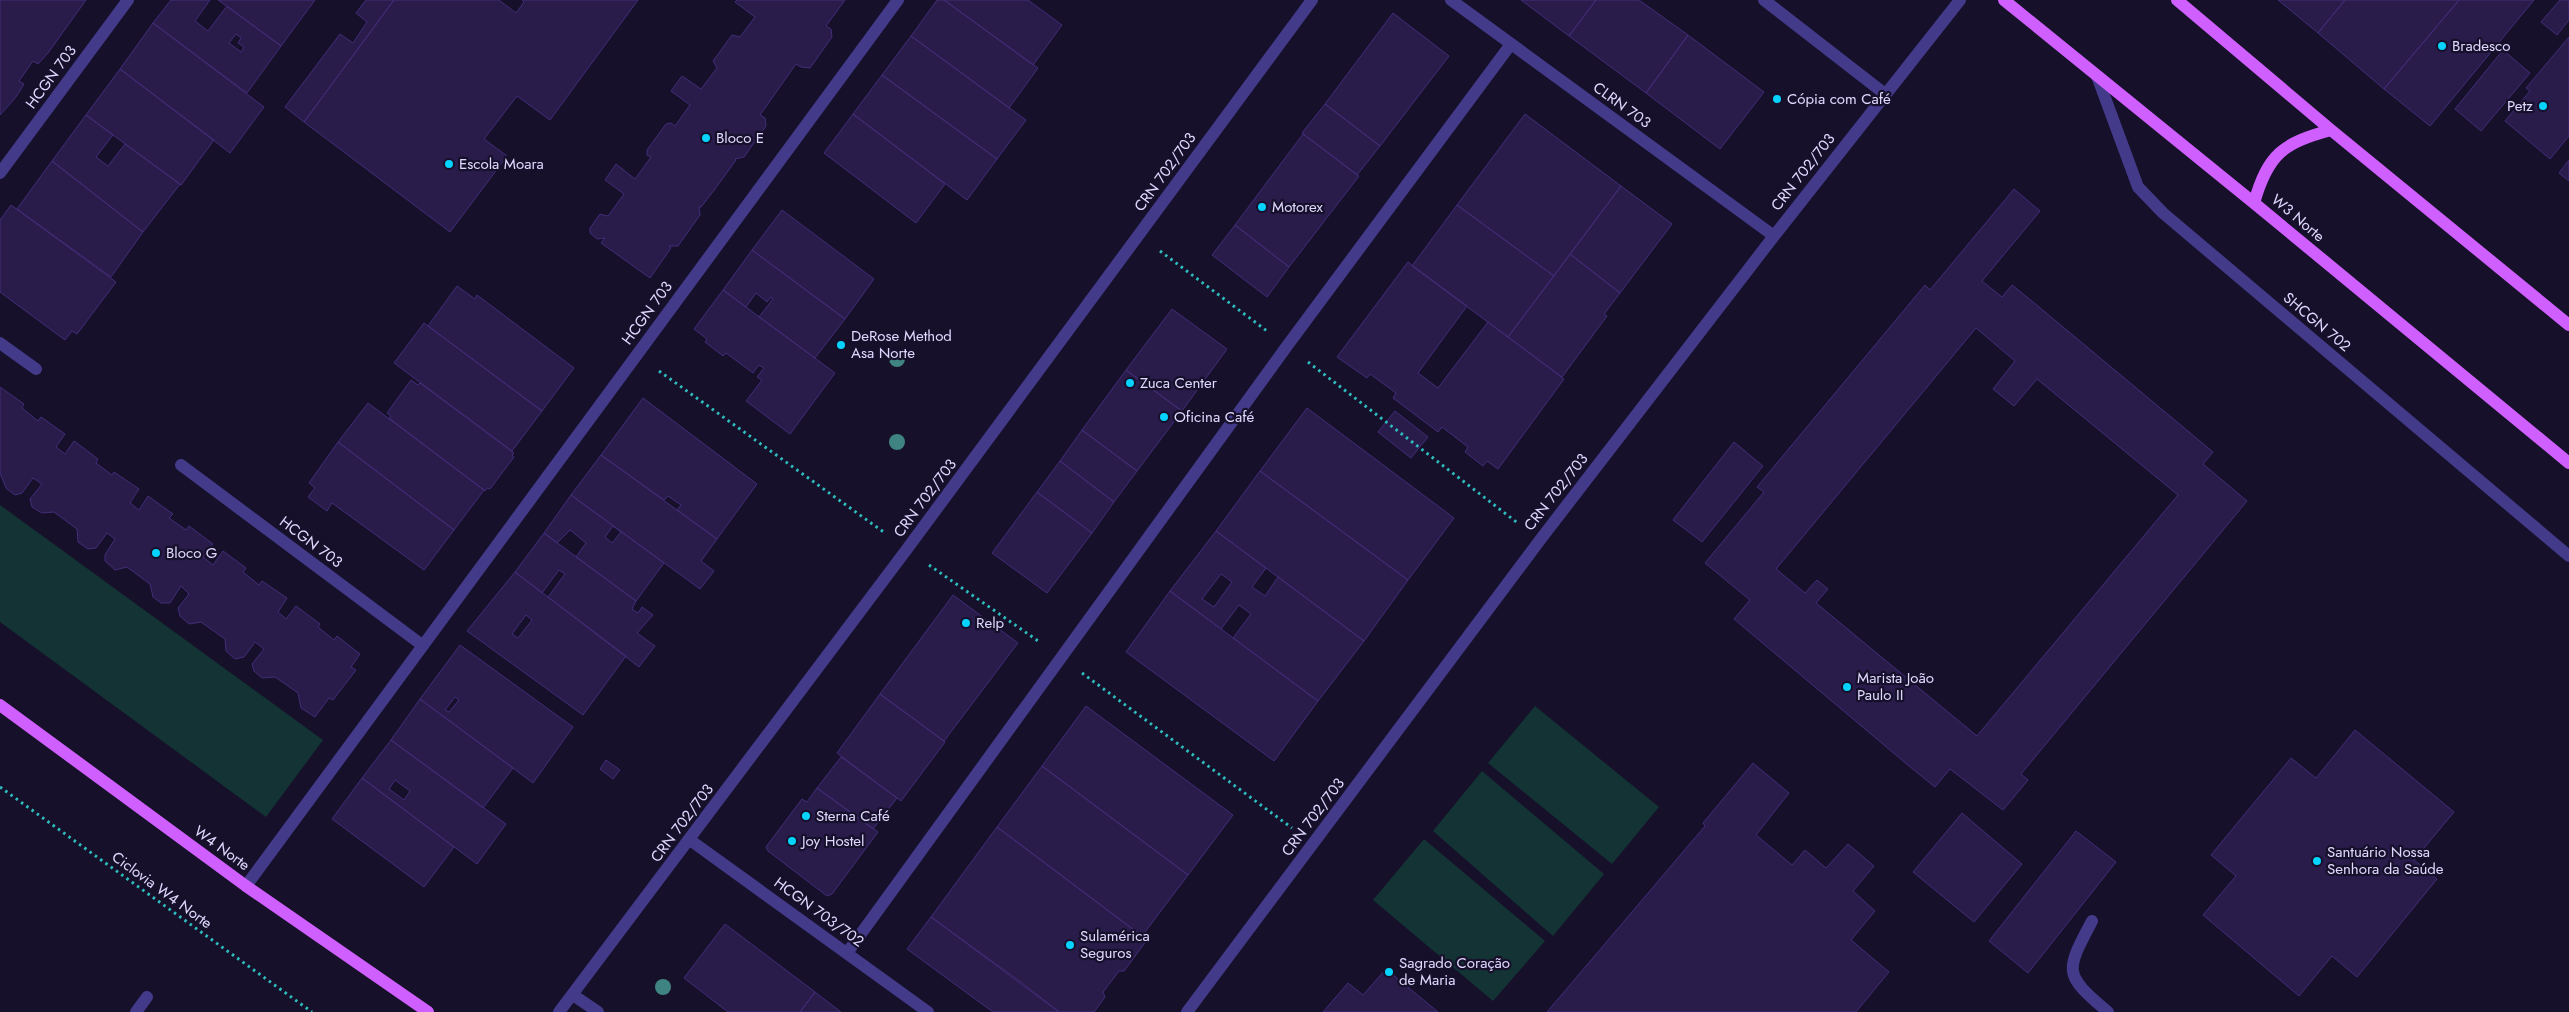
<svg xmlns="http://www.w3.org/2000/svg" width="2569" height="1012" viewBox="0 0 2569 1012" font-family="Jost,sans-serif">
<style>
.green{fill:#133334}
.building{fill:#291c4b;stroke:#422d78;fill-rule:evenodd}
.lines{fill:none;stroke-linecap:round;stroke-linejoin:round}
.path{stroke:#2ebcbe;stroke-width:3;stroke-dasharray:2.5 4;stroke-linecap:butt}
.minor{stroke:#433a8a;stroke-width:12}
.major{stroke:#cf60ff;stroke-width:12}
.tree{fill:#3f8483}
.poi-dot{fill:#05d3ff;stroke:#16102a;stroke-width:2}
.labels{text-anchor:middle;stroke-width:4.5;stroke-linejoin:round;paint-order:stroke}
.poi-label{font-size:15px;fill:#e0d9ff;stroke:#16102a;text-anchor:start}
.street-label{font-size:15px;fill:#e0d9ff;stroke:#16102a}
</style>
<rect width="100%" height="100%" fill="#16102a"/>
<path class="green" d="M0,505L323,740L266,817L0,622Z
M1535,706L1659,807L1612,864L1488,763Z
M1482,771L1604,874L1553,936L1433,831Z
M1424,839L1545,941L1493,1001L1373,900Z"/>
<path class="building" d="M0,0H86L48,53L38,64L33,61L19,81L24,84L16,97L0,115Z
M171,0H210L195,21L208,31L227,6L281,46L247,93L153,23ZM236,34L241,38L238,43L244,47L241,52L229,43Z
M218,0H315L281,46Z
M366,0H394L304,122L285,107L340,34L353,43L367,22L356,13Z
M394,0H499L516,13L524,2L522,0H638L550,120L517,96L484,139L507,156L450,232L304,122Z
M737,0H845L826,26L831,29L832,37L810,68L801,67L796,64L760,115L765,118L766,126L744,157L735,159L736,160L715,189L701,207H699L700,215L678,246H669L671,248L650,278L601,243L605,238L597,239L590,233V228L600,214L608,216L624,194L605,180L616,164L635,179L651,157L647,155V150L666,124L671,123L675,126L690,105L671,91L682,76L701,89L717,68L713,61L732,35L740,37L755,17L735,2Z
M937,0H944L1038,68L1009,108L911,36Z
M944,0H1028L1062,25L1033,65Z
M1521,0H1596L1569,36Z
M1596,0H1639L1688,35L1646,93L1569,36Z
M2278,0H2345L2318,33Z
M2345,0H2459L2384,89L2318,33Z
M2459,0H2534L2430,126L2384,89Z
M2560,0H2569V20L2557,35L2541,22Z
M1393,13L1449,56L1380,146L1325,104Z
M153,23L264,107L230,153L120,69Z
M1688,35L1764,92L1720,149L1646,93Z
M911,36L1026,120L997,159L882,75Z
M2569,37V136L2550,159L2505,121L2530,91L2526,88Z
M2503,50L2530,73L2481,131L2455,109Z
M120,69L214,140L181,185L86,115Z
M882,75L997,159L967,200L853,114Z
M1325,104L1380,146L1357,175L1302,133Z
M853,114L945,184L916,223L824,153Z
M1525,114L1621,186L1554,276L1457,205Z
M86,115L113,135L96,157L108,166L125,144L180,184L143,232L52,161Z
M1303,134L1359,176L1289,267L1235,225Z
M2569,160V181L2559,173Z
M52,161L143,232L111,277L17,209Z
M1621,186L1672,224L1620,293L1570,254Z
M2014,189L2040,211L1982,281L2002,297L2012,285L2033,302L2213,452L2203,464L2247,501L2021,774L2028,780L2003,810L1950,769L1935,787L1915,771L1734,619L1750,600L1705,563L1764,492L1757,487L1925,285L1930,290ZM1976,328L2015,361L1993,389L2014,406L2037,379L2178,495L1977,736L1816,603L1828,589L1817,580L1805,593L1776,569Z
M11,205L116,282L77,334L72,331L65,340L0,292V220Z
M1457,205L1554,276L1508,337L1412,266Z
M782,210L874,279L845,319L752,250Z
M1235,225L1289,267L1267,297L1212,255Z
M752,250L845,319L815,358L759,317L773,299L771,297L767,302L756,293L746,307L723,290Z
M1570,254L1620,293L1604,314L1607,316L1562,377L1508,337Z
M1408,262L1467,306L1418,373L1438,388L1488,322L1564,379L1498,469L1487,461L1483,466L1465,452L1468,447L1442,427L1438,432L1393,398L1396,393L1370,374L1367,378L1337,357Z
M457,286L475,299L477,295L574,368L542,411L428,326Z
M723,290L835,373L790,434L746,401L762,380L757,377L764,368L759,365L753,373L726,353L723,356L705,342L707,339L694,329Z
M1172,309L1227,349L1182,411L1126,370Z
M424,323L542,411L512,451L394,363Z
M1126,370L1182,411L1137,471L1082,430Z
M411,380L418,385L420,383L514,453L512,455L514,457L490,489L487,488L485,491L389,418L391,416L387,413Z
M0,387L24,404L22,408L38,421L41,417L65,434L56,447L65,454L74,441L98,459L96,463L112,475L114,472L139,489L130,503L139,510L148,496L173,514L169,518L186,530L189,526L213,544L203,557L213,565L223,551L246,568L243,572L259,585L262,581L287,598L278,612L286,619L296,606L320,624L318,627L334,640L337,636L360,654L351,667L356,670L333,700L329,698L315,717L301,708L298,693L275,677L262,678L254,671L252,664L264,649L255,642L244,657L235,659L226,651L225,639L201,622L189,624L180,616L178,608L189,594L181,586L170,603H161L153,597L150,584L127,567L115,570L105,561V555L115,539L107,533L96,548L88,549L78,542L77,529L54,512L42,513L32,507L30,499L42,484L33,478L22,493L15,495L6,488L0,473Z
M643,398L757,484L717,539L677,510L681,505L668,496L664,500L601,455Z
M368,403L484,490L454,530L338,442Z
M1307,408L1454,518L1408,580L1260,471Z
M1395,411L1428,437L1411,458L1378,432Z
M1082,430L1137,471L1114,502L1060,461Z
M338,442L454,530L424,570L332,503L327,511L308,497L315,488L309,483Z
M1734,442L1763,466L1702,542L1673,520Z
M601,455L717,539L701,561L714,571L700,589L571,495Z
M1060,461L1114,502L1092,533L1037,492Z
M1260,471L1408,580L1364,641L1216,531Z
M1037,492L1092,533L1047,593L992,553Z
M571,495L664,563L636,601L576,557L586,543L570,530L557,543L544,533ZM613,526L621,532L612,543L605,537Z
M1216,531L1266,568L1252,587L1265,596L1278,577L1364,641L1318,701L1233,638L1251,614L1239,605L1221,629L1170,591ZM1221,574L1232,582L1214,607L1202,599Z
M544,533L636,601L632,609L638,613L642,607L653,615L637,633L655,646L639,667L548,597L565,574L559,570L542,593L515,572Z
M515,572L626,656L583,715L467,631ZM526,615L532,620L518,638L512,634Z
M1170,591L1318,701L1274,761L1126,652Z
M953,595L1018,643L944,741L880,694Z
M460,645L573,727L533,783L420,699ZM455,697L459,700L449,712L445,710Z
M880,694L945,742L901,801L837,753Z
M420,699L513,768L483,808L391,740Z
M1086,706L1233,815L1188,875L1042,766Z
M2355,730L2454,812L2414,860L2437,879L2357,977L2332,956L2299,996L2203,915L2236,876L2211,855L2291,758L2316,778Z
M391,740L506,824L477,864L362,778ZM395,780L410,791L404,800L389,789Z
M841,757L897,798L873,829L817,788Z
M606,760L620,770L613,779L600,769Z
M1753,763L1789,793L1756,835L1792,865L1805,850L1826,868L1848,844L1874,866L1853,891L1875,911L1851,940L1889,972L1856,1012H1547L1705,826L1703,823Z
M1042,766L1188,875L1142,936L997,827Z
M362,778L454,847L424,887L332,819Z
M817,788L878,832L832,894L827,896L768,851L766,847L802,799L807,802Z
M1962,813L2022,864L1974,922L1913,872Z
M997,827L1147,940L1124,971H1119L1103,992L1105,997L1094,1012H1059L931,917Z
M2076,831L2116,862L2028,973L1989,941Z
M931,917L1022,983L1059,1012H993L986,1007L907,949Z
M725,924L815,992L800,1012H728L684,978Z
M1386,969L1438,1012H1323L1348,983L1363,995Z
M815,992L841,1012H800Z"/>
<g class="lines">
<path class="path" d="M1160,251L1267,331
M1308,362L1519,524
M659,371L885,533
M929,565L1041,643
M1082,673L1292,828
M0,787L312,1012"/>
<path class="minor" d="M1451,0L1774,236
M1764,0L1885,94
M2097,76L2138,187L2163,213L2569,556
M0,173L128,0
M0,343L36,369
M181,465L422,645
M690,840L928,1012
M246,886L898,0
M2092,921C2065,972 2063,974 2108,1012
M847,953L1287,346L1511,44
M573,995L598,1012
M136,1012L147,997
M559,1012L907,549L1312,0
M1187,1012L1540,540L1774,236L1960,0"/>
<path class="major" d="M2004,0L2254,203L2569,463
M2177,0L2331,130L2569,325
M2254,203C2268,154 2283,143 2331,130
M0,705L246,886L428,1012"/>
</g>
<g class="tree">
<circle cx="897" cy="359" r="8"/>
<circle cx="897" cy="442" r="8"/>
<circle cx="663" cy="987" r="8"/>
</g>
<g class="poi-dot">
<circle cx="2442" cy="46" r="5"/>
<circle cx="1777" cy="99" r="5"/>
<circle cx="2543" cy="106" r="5"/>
<circle cx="706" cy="138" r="5"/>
<circle cx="449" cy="164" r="5"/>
<circle cx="1262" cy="207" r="5"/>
<circle cx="841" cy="345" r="5"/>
<circle cx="1130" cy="383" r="5"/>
<circle cx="1164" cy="417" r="5"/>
<circle cx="156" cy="553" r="5"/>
<circle cx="966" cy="623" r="5"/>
<circle cx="1847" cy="687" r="5"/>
<circle cx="806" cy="816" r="5"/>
<circle cx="792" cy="841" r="5"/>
<circle cx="2317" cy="861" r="5"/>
<circle cx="1070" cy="945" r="5"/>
<circle cx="1389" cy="972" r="5"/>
</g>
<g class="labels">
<g class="poi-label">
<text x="2452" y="51">Bradesco</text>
<text x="1787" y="104">Cópia com Café</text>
<text x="2533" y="111" text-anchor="end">Petz</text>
<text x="716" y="143">Bloco E</text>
<text x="459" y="169">Escola Moara</text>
<text x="1272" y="212">Motorex</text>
<text x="851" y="341">DeRose Method<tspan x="851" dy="17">Asa Norte</tspan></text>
<text x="1140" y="388">Zuca Center</text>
<text x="1174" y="422">Oficina Café</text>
<text x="166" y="558">Bloco G</text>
<text x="976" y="628">Relp</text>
<text x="1857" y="683">Marista João<tspan x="1857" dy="17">Paulo II</tspan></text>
<text x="816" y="821">Sterna Café</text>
<text x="802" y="846">Joy Hostel</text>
<text x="2327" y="857">Santuário Nossa<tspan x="2327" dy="17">Senhora da Saúde</tspan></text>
<text x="1080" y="941">Sulamérica<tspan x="1080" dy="17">Seguros</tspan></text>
<text x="1399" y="968">Sagrado Coração<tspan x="1399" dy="17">de Maria</tspan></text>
</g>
<g class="street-label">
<text transform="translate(51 77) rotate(-54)" y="5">HCGN 703</text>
<text transform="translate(1622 105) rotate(36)" y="5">CLRN 703</text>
<text transform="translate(1165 172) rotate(-54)" y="5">CRN 702/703</text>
<text transform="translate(1803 172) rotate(-52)" y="5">CRN 702/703</text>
<text transform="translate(2298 218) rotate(40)" y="5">W3 Norte</text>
<text transform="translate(647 313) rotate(-54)" y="5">HCGN 703</text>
<text transform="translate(2317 322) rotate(40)" y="5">SHCGN 702</text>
<text transform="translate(1556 492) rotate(-52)" y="5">CRN 702/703</text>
<text transform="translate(925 498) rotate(-53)" y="5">CRN 702/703</text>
<text transform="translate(311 542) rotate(37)" y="5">HCGN 703</text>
<text transform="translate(1313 817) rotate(-53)" y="5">CRN 702/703</text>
<text transform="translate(682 823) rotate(-53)" y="5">CRN 702/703</text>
<text transform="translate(222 848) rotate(36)" y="5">W4 Norte</text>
<text transform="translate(162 890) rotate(36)" y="5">Ciclovia W4 Norte</text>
<text transform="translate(819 912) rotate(36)" y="5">HCGN 703/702</text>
</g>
</g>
</svg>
